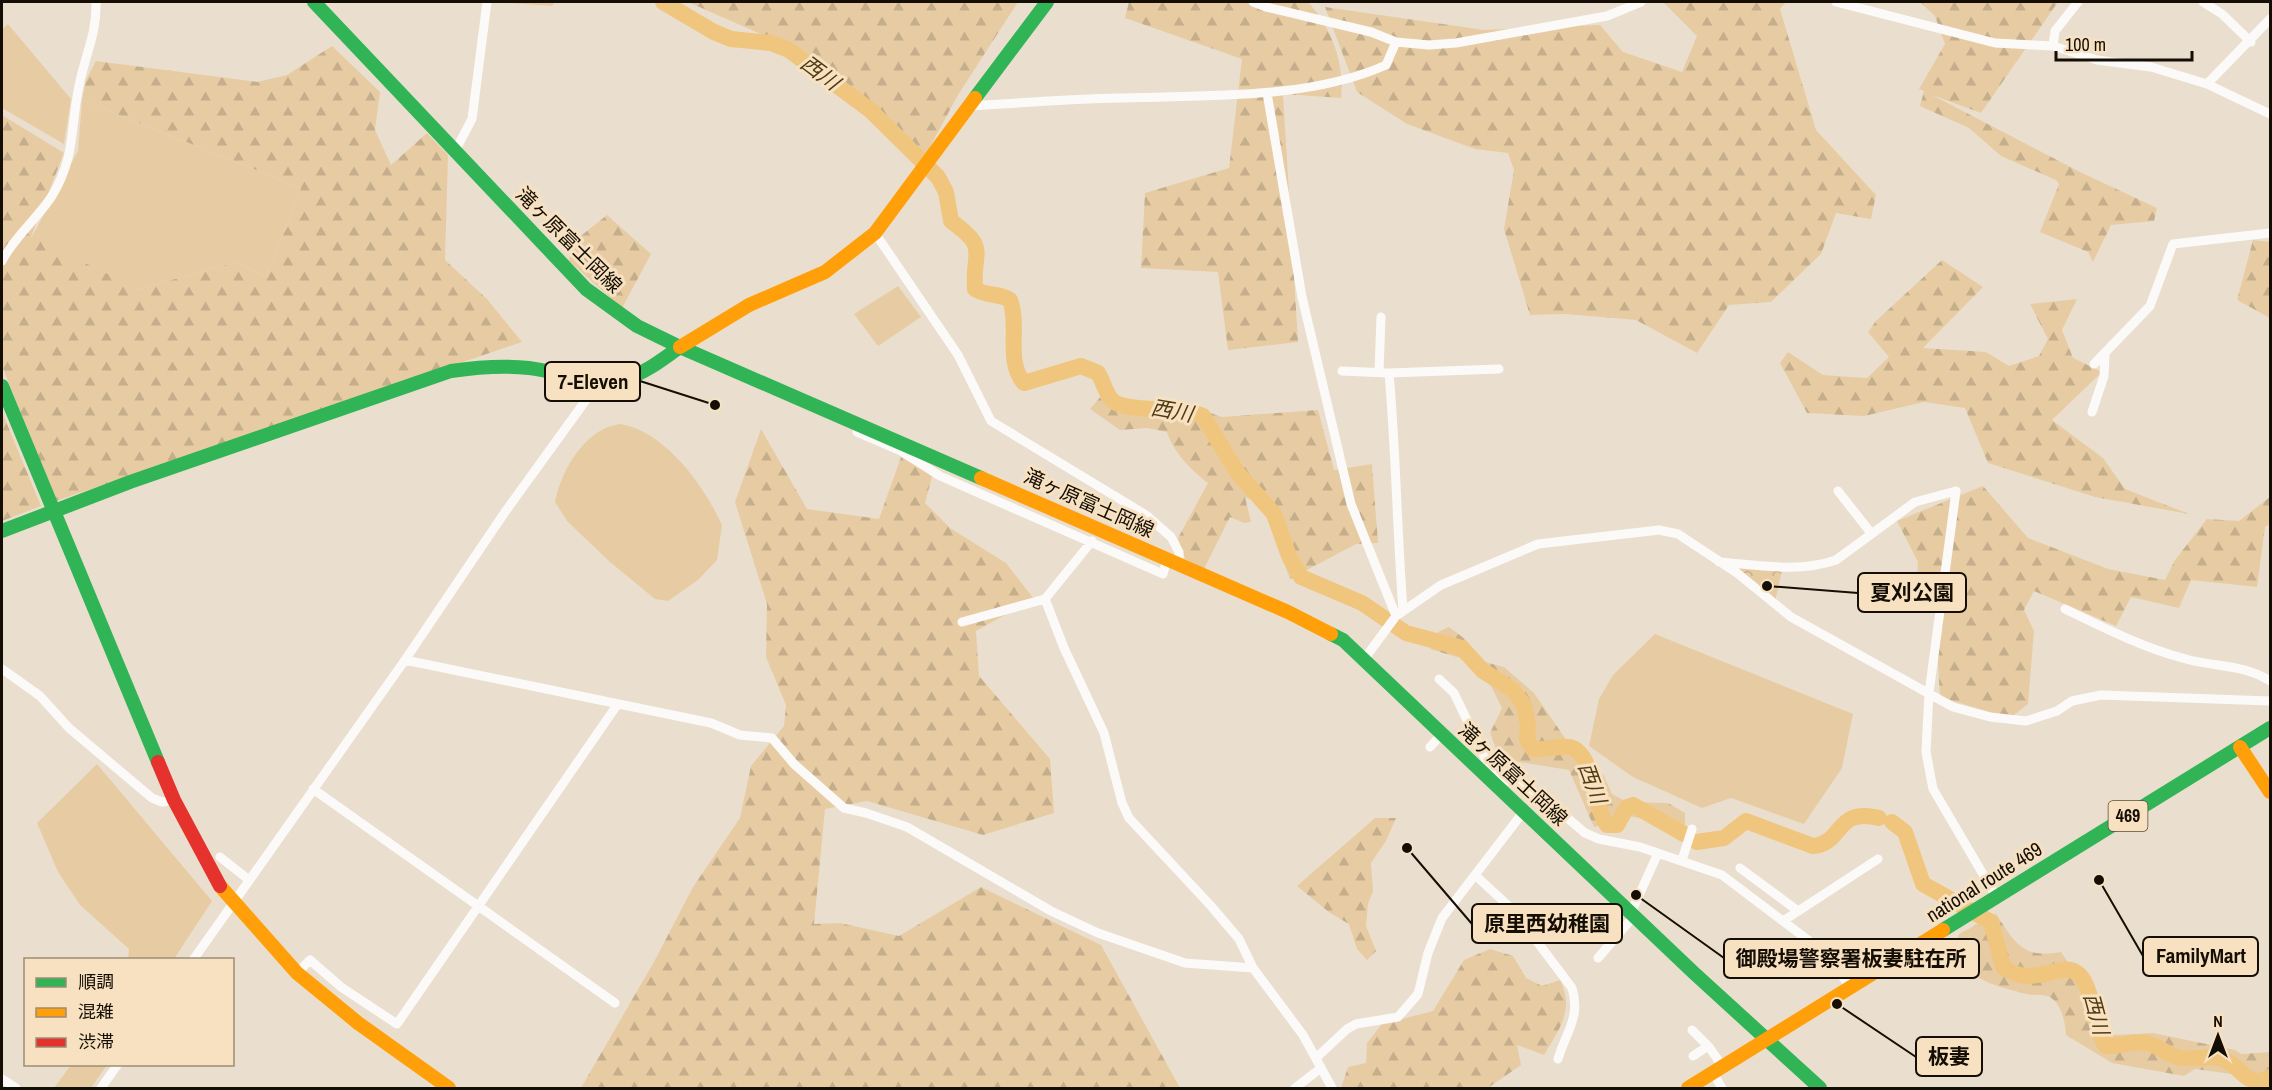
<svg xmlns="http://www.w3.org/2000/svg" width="2272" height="1090" viewBox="0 0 2272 1090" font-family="'Archivo Narrow','Noto Sans JP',sans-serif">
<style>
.green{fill:#e7cca3}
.forest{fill:url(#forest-firs)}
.park{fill:url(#park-crowns)}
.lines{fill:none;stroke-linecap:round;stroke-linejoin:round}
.river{stroke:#f0c57e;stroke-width:16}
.street{stroke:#fcfaf8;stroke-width:9}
.fast{stroke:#30b455;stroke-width:14}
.slow{stroke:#ff9f0a;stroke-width:14}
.jam{stroke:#e5322d;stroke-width:14}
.labels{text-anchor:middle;stroke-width:6;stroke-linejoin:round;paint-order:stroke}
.shield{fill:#f7e1c1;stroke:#594d3d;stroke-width:1.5}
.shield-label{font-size:18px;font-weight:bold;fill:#150e04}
.street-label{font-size:20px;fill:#150e04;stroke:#f7e1c1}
.water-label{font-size:21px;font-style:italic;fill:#513b13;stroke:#f7e1c1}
.leader{fill:none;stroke:#150e04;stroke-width:2}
.callout-dot{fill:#150e04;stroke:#f7e1c1;stroke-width:2}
.callout{fill:#f7e1c1;stroke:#150e04;stroke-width:2}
.callout-label{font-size:21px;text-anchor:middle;font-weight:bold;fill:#150e04}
</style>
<defs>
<pattern id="forest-firs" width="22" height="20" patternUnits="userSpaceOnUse" patternTransform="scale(1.5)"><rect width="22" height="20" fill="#e7cca3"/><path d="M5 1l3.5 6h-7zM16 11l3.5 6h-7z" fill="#c5ae8b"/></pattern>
<pattern id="park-crowns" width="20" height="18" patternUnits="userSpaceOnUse" patternTransform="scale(1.5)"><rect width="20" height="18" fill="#e7cca3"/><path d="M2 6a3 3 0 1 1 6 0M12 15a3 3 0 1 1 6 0" fill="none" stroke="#c5ae8b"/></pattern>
</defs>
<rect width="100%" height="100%" fill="#eadfce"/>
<path class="green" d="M495,2H555L552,6Z
M8,24L71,99L64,144L2,108V29Z
M82,100L301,188L266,277L236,262L139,289L28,244L78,151Z
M898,286L921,317L878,346L854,314Z
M621,424C666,432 704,486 722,525L717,560L698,580L668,601L655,599L610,562L567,521L555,502C561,470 586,427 621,424Z
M1655,634L1853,714L1842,768L1804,824L1731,798L1702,808L1633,777L1589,746L1599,699L1613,675Z
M97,764L212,901L174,959H128L129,949L80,905L58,872L37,823Z
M71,1065V1064L107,1065L91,1088H54Z"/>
<path class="forest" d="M688,2H1018L958,95L925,156L822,61Z
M1129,2H1308C1331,27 1345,63 1341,98L1283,94L1298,342L1228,350L1218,272L1141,268L1145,193L1229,168L1242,59L1125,18Z
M1663,2H1786L1780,9L1816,130L1876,195L1871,219L1836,213L1821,254L1771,302L1729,305L1697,353L1636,320L1565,314L1530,315L1504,229L1514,170L1508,153L1475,149L1407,124L1357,92L1325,7L1484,30L1600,25L1623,52L1682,72L1697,36Z
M1920,2H2058L1981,113L1932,95L2080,172L2157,208L2154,221L2111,225L2093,262L2088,252L2040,232L2059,184L2056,180L2001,156L1969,128L1920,106L1924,91L1919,89L1945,44L1935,16Z
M332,46L380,92L375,130L391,165L427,133L448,155L445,260L487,299L522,342L56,501L2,366V115L64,153L31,237L139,289L236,262L266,277L301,188L82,100L86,80L96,61L257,82L287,75Z
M607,215L651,254L622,308L569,261L572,243Z
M2253,240L2270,242V318L2237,300Z
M1942,260L1983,287L1923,348L1986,352L2009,366L2039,356L2048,339L2030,304L2077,299L2062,330L2073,358L2102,372L2052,420L2103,458L2125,489L2189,514L2095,497L1988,463L1965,408L1924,402L1864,416L1807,413L1780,363L1788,352L1823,375L1867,378L1889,357L1868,332L1876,321Z
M1102,395L1126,403L1184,404L1222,417L1318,410L1334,470L1372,464L1378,543L1356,544L1290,579L1262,504L1245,497L1251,522L1244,523L1230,517L1204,569L1185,559L1178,538L1208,483C1192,471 1173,452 1167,432L1147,428L1120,430L1090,409Z
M2,412L41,506L2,521Z
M761,429L807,509L879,519L901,457L934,469L925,503L950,528L1006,563L1034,599L976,631L979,676L1050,759L1054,813L983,835L867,801L825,809L814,924L840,923L899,936L981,887L1101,945L1180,1088H581L655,960L693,887L740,818L751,766L784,726L786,705L766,657L767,604L735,502Z
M1983,486L2028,538L2108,569L2165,580L2175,560L2207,519L2239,521L2270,497V524L2265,527L2257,587L2191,580L2179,608L2131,597L2116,626L2034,591L2024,610L2034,631L2028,704L2010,718L1940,697L1935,612L1916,600L1918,562L1897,521Z
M1449,627L1465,639L1481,661L1504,667L1534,693L1565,738L1604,776L1612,794L1627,802L1668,803L1685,813V825L1628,816L1594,827L1569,770L1500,759L1490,733L1502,708L1484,672L1460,658L1430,649L1438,632Z
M1375,818H1396L1386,841L1371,863L1373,891L1368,904L1366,926L1376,951L1367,960L1357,949L1349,924L1330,913L1297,886Z
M1996,914C2016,944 2023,959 2061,952L2101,1011L2105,1023L2115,1035L2153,1033L2235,1050L2241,1054L2270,1052V1088H2262L2253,1077L2195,1069L2184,1076L2112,1063L2066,1035C2065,1022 2062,1005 2050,997C2044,994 2034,996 2027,994C1997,987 1973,980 1952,957L1959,934Z
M1490,949L1513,956L1526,978L1542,986L1560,980C1575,1009 1559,1030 1544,1055L1517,1045L1521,1065L1488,1088H1341L1348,1067L1366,1063L1367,1043L1382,1024L1433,1011L1464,960Z"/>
<path class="park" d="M1728,564L1782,570L1775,602Z"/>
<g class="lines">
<path class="river" d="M663,2L714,32L731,39L771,43L789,50L870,110L938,177L946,192L951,221C990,249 972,250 975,289C986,296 999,293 1010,300C1020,326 1005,361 1024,383L1081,366L1098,373C1103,381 1105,391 1111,399C1122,414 1180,405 1203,416L1237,472L1274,514L1289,556L1301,577L1362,603L1406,633L1462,648L1483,671L1513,690L1524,705L1528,726L1527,740L1533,749C1545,751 1559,745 1570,747C1595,754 1592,805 1607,825H1617L1627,807L1633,805L1684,834
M1892,822L1905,832L1923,884L1991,922L2003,967C2026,982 2036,975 2061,970C2096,963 2090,1026 2106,1046C2120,1047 2133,1040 2147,1043C2159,1046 2169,1056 2181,1058C2197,1060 2212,1054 2227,1061C2242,1068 2248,1090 2270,1077
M1697,842L1724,838L1746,821L1813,846C1844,843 1835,807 1879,818"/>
<path class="street" d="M1253,2L1266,7L1371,32L1396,42L1429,45L1456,43L1607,16L1641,2
M1836,2L1995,43L2053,46L2097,60L2151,67L2207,84L2270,114
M2203,2L2222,14L2251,42
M2053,46L2055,31L2078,2
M2207,84L2270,19
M1267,93L1302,297L1351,504L1396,616
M969,106C1019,103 1070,99 1120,98C1205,95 1308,100 1386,65L1396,42
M455,151L472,119L487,2
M875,233L958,355L991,421L1146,515L1171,537L1179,552V564
M2,261C14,237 37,219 52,196C76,156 70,128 79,86C85,55 97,34 96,2
M2094,364L2150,306L2173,244L2270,233
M1342,371L1389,373C1396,452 1397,531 1403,610
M1379,372L1381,317
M1389,373L1499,369
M2092,412L2104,376L2105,355
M857,432L899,450L940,476L1163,574L1167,559
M1838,491L1871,533
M1719,562C1758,565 1799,573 1836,560L1915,502L1956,491L1929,693L1926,752L1933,789L1997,898
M1045,599L1092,541
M2065,609C2104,628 2144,648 2186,659C2215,667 2243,664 2270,681
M962,622L1045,599L1064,648L1104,733L1122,803L1129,818L1211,906L1239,939L1253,968L1303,1035L1332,1088
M1365,658L1396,616L1441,585L1538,544L1659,530L1678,534L1737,573L1791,617L1953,707L1990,717L2026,721L2057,711L2072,701L2101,695L2270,701
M405,660L711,723L740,735L772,738L794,764L844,808L866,813L907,827L1051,911L1098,933L1185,963L1253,968
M2,669L40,696L69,728L152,798L162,802L174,800
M1439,679L1454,693L1485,758L1503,778
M1430,747L1442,734
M1496,784L1503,778L1550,803L1585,833L1599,839L1640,847L1722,875L1812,943L1838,969L1850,988
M313,789L615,1003
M220,857L249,880
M1682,860L1692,829
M1740,868L1798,911
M1475,875L1514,911L1572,988C1581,1017 1566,1032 1558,1059
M1631,913L1658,853
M1783,921L1878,859
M1598,958L1634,916
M193,960L405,660L505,512L599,382
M297,973L310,960L341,987L397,1024L617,705
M1692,1030L1709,1047L1723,1067
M1693,1056L1708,1046
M1316,1058L1347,1029L1356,1024L1398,1017L1418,994L1428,953L1442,918L1524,811
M1713,1073L1722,1088
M2,1079L16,1088
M101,1088L118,1064
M1295,1088L1321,1068"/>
<path class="fast" d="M314,2L586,289L637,326L680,347L981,478
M975,98L1047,2
M2,386L158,762
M2,531L130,482L451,371C478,367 502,365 529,368C562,372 595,388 628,378C647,372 664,358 680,347
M1331,634L1343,640L1694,973L1820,1088
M1943,930L2270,728"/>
<path class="slow" d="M680,347L749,305L825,272L875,233L975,98
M981,478L1288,612L1331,634
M2240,747L2270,792
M220,886L297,973L358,1023L449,1088
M1688,1088L1943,930"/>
<path class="jam" d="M158,762L174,800L220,886"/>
</g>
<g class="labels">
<rect class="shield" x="2108.5" y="801" width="39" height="30" rx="4.5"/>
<g class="shield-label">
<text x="2128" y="822">469</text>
</g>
<g class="street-label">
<text transform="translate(569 240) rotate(45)" y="7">滝ヶ原富士岡線</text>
<text transform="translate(1089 503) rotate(24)" y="7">滝ヶ原富士岡線</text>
<text transform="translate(1513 774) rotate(43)" y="7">滝ヶ原富士岡線</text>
<text transform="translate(1984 882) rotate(-32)" y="7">national route 469</text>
</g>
<g class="water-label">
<text transform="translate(820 73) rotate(37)" y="7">西川</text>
<text transform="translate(1172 411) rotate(10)" y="7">西川</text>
<text transform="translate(1592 783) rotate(70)" y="7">西川</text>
<text transform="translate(2096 1014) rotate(75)" y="7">西川</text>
</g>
</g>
<path class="leader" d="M715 405L640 381M1767 586L1858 593M1407 848L1472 924M2099 880L2143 956M1636 895L1724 958M1837 1004L1916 1057"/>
<g class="callout-dot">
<circle cx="715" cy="405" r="6"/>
<circle cx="1767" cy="586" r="6"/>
<circle cx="1407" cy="848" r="6"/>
<circle cx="2099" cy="880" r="6"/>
<circle cx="1636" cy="895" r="6"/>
<circle cx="1837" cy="1004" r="6"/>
</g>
<g class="callout">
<rect x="545" y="362" width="95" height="39" rx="6"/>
<rect x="1858" y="573" width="108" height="39" rx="6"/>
<rect x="1472" y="904" width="150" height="39" rx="6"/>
<rect x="2143" y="937" width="115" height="39" rx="6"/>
<rect x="1724" y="939" width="255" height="39" rx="6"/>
<rect x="1916" y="1037" width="66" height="39" rx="6"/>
</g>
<g class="callout-label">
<text x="593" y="389">7-Eleven</text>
<text x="1912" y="600">夏刈公園</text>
<text x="1547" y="931">原里西幼稚園</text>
<text x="2201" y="963">FamilyMart</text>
<text x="1851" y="966">御殿場警察署板妻駐在所</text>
<text x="1949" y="1064">板妻</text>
</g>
<rect width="2272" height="1090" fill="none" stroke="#150e04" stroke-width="6"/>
<rect x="24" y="958" width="210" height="108" fill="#f7e1c1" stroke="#9d8d75" stroke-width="1.5"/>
<rect x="36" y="978" width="30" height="9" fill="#30b455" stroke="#9d8d75" stroke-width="1.5"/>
<text x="78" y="988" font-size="18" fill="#150e04">順調</text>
<rect x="36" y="1008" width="30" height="9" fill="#ff9f0a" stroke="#9d8d75" stroke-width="1.5"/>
<text x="78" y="1018" font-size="18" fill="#150e04">混雑</text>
<rect x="36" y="1038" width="30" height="9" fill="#e5322d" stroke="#9d8d75" stroke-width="1.5"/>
<text x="78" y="1048" font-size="18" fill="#150e04">渋滞</text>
<g transform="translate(2218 1036)" stroke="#f7e1c1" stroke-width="4.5" paint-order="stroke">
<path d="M0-4.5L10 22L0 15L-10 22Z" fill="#150e04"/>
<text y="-9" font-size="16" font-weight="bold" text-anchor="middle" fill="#150e04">N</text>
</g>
<path d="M2056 51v9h136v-9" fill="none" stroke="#150e04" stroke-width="3"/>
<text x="2065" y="51" font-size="18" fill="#150e04" stroke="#f7e1c1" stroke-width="4.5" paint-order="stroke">100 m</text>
</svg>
